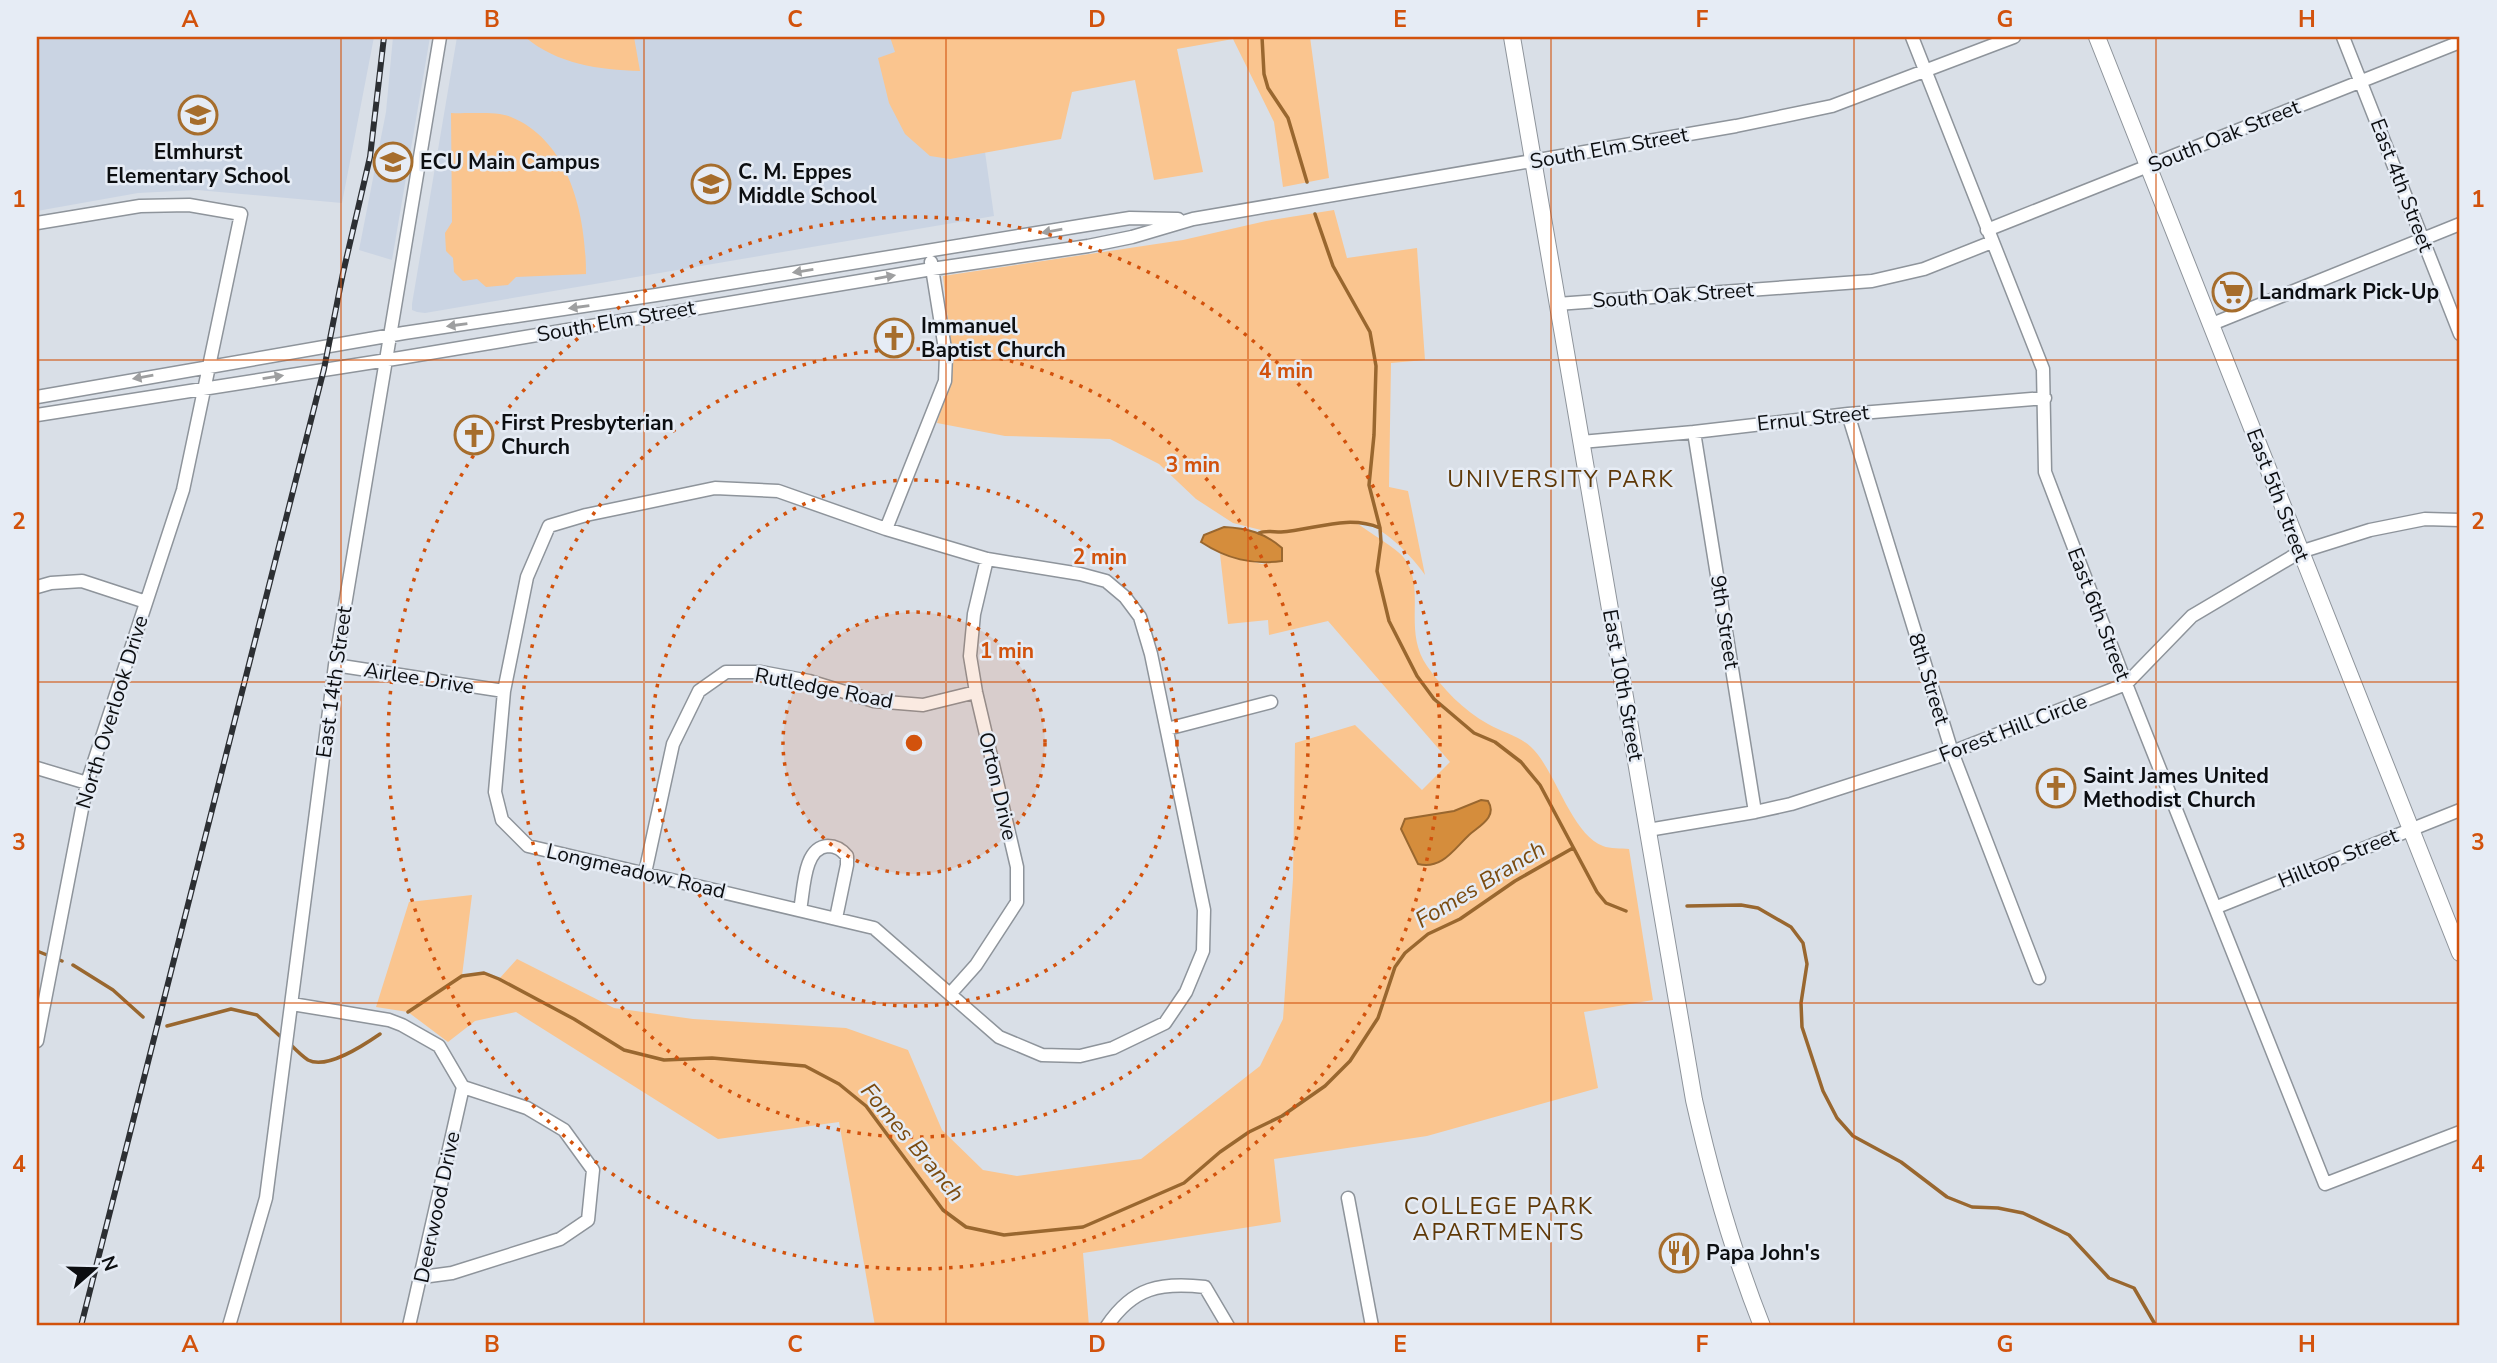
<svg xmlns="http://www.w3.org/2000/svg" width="2497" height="1363" viewBox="0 0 2497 1363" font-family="'Nunito Sans',sans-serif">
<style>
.built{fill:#cad4e3}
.green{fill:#fac58f}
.water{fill:#d58d3c;stroke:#99672f;stroke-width:2}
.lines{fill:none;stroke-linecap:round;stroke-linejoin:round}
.stream{stroke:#99672f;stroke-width:3.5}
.minor-casing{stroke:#8e949b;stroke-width:15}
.major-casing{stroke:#8e949b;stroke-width:18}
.minor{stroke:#fff;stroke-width:12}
.major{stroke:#fff;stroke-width:16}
.rail-casing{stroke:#2c2f33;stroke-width:6}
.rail{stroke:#e6ecf5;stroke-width:3.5;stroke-dasharray:10;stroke-linecap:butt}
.oneway{fill:#9e9fa0}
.grid{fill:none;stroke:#d2520c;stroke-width:2;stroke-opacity:0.55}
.ring{fill:none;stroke:#d2520c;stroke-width:3.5;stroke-dasharray:3.5 7}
.labels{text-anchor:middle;stroke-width:5;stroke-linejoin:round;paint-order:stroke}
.street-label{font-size:21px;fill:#0c0e11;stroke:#e6ecf5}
.poi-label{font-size:21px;font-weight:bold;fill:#0c0e11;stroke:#e6ecf5;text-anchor:start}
.neighbourhood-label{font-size:23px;letter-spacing:2px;fill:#5f3908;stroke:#e6ecf5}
.water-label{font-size:23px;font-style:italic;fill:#7b4b0f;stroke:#e6ecf5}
.centre{fill:#d2520c;stroke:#e6ecf5;stroke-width:3.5}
.ring-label{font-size:21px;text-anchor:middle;font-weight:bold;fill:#d2520c;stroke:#e6ecf5;stroke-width:5;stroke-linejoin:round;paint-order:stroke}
.neatline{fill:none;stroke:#d2520c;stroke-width:2.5}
.grid-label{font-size:23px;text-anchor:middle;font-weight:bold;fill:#d2520c}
</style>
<rect width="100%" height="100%" fill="#d9dfe7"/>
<path class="built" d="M37,37H374L342,203L197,190L138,193L37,211Z
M393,37H430L392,260L359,250L386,112Z
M457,37H962L985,152L994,216L425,313L417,312L412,310V304Z"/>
<path class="green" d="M525,37H634L640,71C599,70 557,64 525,37Z
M890,37H1310L1329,178L1283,187L1274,122L1233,39L1177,49L1203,172L1154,180L1135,80L1072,92L1061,139L950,159L930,156L905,134L889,103L878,58L895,52Z
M451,113C467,114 497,111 511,117C570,141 586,216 586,274L516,277L508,285L486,287L477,279L463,281L454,272L453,258L446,251L445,233L452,222Z
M1334,210L1347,258L1417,248L1425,360L1391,363L1389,487L1408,491L1425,575C1413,557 1379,521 1357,523C1368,532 1398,549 1404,558C1427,588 1402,630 1427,666C1443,689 1463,710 1488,724C1502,732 1519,736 1531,747C1555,769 1571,834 1603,846C1610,849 1621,848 1629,849L1653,1000L1584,1012L1598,1088L1427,1136L1274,1159L1281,1222L1083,1253L1089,1326H875L839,1122L718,1139L516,1012L475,1021L448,1042L408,1012L376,1007L409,902L472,895L462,976L484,973L499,979L517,959L614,1008L693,1019L846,1028L908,1050L942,1130L983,1170L1017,1176L1141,1159L1260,1066L1283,1019L1293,879L1295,743L1355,725L1422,790L1450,762L1328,621L1269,635L1268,620L1228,624L1220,554L1262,564L1282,561L1272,540L1259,533L1261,530L1233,523L1196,499L1159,464L1110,439L1005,436L937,423L953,365L943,276L1183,240L1266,221Z"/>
<path class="water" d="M1224,527C1247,528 1265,533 1282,548V561C1252,565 1227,559 1201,542L1204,535Z
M1481,800L1488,801C1498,817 1479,826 1469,835C1454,849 1442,870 1418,864L1401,829L1405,819L1454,811Z"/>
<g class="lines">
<path class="stream" d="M1262,37L1264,74L1268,88L1288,118L1307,182
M1315,214L1333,266L1370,332L1376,366L1374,435L1369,485L1380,528L1381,542L1377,571L1389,621L1417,676L1434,699L1474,733L1495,742L1521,762L1540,785L1597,892L1606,903L1626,911
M1259,533C1266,530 1273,532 1281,532C1314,530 1347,514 1380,528
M1687,906L1741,905L1758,908L1791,927L1803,943L1807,964L1801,1003L1802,1027L1823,1091L1837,1118L1853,1136L1901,1162L1947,1197L1972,1207L1998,1208L2023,1213L2069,1235L2109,1278L2134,1288L2156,1326
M37,951L62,961
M73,965L113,990L143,1017
M408,1012L462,976L484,973L499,979L574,1019L624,1050L664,1060L712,1058L805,1066L839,1084L866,1106L943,1210L966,1227L1004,1235L1083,1227L1184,1183L1220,1152L1249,1132L1282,1116L1325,1086L1350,1061L1378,1018L1395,967L1405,953L1428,934L1460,919L1515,881L1573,848
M167,1026L231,1009L257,1015L282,1038
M291,1045C296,1050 302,1056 308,1060C327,1070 364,1045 380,1034"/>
<defs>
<path id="minor" d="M1912,37L2043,369L2045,472L2126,684L2325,1184L2460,1132
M2343,37L2460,334
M37,223L140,206L189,205L241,214L183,490L87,783L37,1041
M1987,230L2460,42
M1557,304L1872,281L1924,269L1992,242
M2212,324L2460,224
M37,397L404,333L656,295L1086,225L1130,218L1178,219
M1848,414L1952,752L2039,978
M37,415L400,358L932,269L1088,246L1132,237L1193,219L1736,126L1832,106L2014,37
M1694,432L1755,812
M1581,442L1694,432L1848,414L2045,398
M715,488L778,491L886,529L987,559L1080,574L1106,581L1125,597L1140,617L1151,654L1204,910L1203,951L1186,992L1165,1023L1113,1048L1080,1056L1042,1055L999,1037L874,928L528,846L502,820L495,792L504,691L527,577L549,526L586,515Z
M886,529L945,381L946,355L931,262
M37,587L51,583L82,581L146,602
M335,665L504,691
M1167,729L1271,702
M37,768L87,783
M1648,830L1755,812L1791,804L1952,752L2126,684L2192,616L2300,552L2370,530L2425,519L2460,520
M645,873L673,744L699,691L726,672H761L809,681L874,701L923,705L976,692
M2217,907L2460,810
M800,910C804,891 803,847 828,846C837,846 842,850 847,856V865L836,918
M951,993L976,965L1017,902V867L976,692L970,656L974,614L987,559
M292,1004L389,1020L402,1025L439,1046L463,1087L527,1108L564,1130L593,1170L588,1220L560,1239L452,1273L422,1277
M1348,1198L1372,1326
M229,1326L266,1198L335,665L440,37
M409,1326L463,1087
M1107,1326C1133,1287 1161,1282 1205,1287L1228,1326"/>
<path id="major" d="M1512,37L1694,1100C1712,1180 1732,1250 1762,1326
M2097,37L2460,953"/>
</defs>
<use href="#minor" class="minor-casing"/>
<use href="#major" class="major-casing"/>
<use href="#minor" class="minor"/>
<use href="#major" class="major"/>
<defs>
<path id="rail" d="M81,1326L324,369L343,273L370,157L384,37"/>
</defs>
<use href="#rail" class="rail-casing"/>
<use href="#rail" class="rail"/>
</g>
<defs><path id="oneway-solid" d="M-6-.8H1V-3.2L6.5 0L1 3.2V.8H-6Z" transform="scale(1.75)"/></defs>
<g class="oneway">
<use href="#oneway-solid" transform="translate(1052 231) rotate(170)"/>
<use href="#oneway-solid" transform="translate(803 271) rotate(171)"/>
<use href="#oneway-solid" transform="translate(885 277) rotate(-10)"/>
<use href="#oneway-solid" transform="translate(579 307) rotate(172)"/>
<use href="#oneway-solid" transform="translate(457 325) rotate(172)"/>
<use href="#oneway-solid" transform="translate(143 377) rotate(170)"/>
<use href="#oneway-solid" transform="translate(273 377) rotate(-9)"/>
</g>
<path class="grid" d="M341,37V1326M644,37V1326M946,37V1326M1248,37V1326M1551,37V1326M1854,37V1326M2156,37V1326M37,360H2460M37,682H2460M37,1003H2460"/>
<circle cx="914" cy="743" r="131" fill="#d2520c" fill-opacity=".12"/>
<g class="ring">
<circle cx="914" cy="743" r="131"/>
<circle cx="914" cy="743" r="263"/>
<circle cx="914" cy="743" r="394"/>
<circle cx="914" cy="743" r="526"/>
</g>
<defs>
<symbol id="school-ring" viewBox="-11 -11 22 22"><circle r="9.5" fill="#e6ecf5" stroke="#a66d2c" stroke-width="1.5"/><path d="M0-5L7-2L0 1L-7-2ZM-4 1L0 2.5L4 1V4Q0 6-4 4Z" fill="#a66d2c"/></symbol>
<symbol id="university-ring" viewBox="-11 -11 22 22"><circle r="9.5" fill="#e6ecf5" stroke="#a66d2c" stroke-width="1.5"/><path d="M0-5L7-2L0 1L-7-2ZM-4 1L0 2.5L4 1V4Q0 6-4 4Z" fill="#a66d2c"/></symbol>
<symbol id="supermarket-ring" viewBox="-11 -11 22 22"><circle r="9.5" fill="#e6ecf5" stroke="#a66d2c" stroke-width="1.5"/><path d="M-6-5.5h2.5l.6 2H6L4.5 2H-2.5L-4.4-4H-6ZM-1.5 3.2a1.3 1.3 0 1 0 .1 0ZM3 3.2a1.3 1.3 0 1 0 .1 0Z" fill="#a66d2c"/></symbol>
<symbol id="church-ring" viewBox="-11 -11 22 22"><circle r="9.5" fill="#e6ecf5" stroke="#a66d2c" stroke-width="1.5"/><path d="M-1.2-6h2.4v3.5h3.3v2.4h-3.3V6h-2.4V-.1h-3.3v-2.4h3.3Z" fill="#a66d2c"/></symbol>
<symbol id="restaurant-ring" viewBox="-11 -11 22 22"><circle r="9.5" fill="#e6ecf5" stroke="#a66d2c" stroke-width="1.5"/><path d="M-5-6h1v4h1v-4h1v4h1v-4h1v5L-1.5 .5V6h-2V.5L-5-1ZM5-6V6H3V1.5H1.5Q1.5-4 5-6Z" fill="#a66d2c"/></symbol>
</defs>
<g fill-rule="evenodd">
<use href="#school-ring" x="176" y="93" width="44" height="44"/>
<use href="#university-ring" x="371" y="140" width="44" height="44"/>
<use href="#school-ring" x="689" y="162" width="44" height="44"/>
<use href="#supermarket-ring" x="2210" y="270" width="44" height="44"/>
<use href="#church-ring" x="872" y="316" width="44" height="44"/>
<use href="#church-ring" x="452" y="413" width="44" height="44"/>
<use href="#church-ring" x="2034" y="766" width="44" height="44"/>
<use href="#restaurant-ring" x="1657" y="1231" width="44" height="44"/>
</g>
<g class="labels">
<g class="street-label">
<text transform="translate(2224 136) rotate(-22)" y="7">South Oak Street</text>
<text transform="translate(1609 148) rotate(-10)" y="7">South Elm Street</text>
<text transform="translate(2402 185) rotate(69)" y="7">East 4th Street</text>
<text transform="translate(1673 295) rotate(-4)" y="7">South Oak Street</text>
<text transform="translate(616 321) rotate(-10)" y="7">South Elm Street</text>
<text transform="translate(1813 418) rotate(-6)" y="7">Ernul Street</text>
<text transform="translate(2278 495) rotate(69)" y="7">East 5th Street</text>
<text transform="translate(2099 614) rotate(69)" y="7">East 6th Street</text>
<text transform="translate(1725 622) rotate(81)" y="7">9th Street</text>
<text transform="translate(419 678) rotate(9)" y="7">Airlee Drive</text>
<text transform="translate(1929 679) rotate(73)" y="7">8th Street</text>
<text transform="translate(334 682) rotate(-82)" y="7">East 14th Street</text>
<text transform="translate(1623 685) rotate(80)" y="7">East 10th Street</text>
<text transform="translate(824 688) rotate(11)" y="7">Rutledge Road</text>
<text transform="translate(112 712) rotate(-73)" y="7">North Overlook Drive</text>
<text transform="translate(2013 728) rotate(-21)" y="7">Forest Hill Circle</text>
<text transform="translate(998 786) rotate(77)" y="7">Orton Drive</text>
<text transform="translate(2338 858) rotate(-22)" y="7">Hilltop Street</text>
<text transform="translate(636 871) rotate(13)" y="7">Longmeadow Road</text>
<text transform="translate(437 1207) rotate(-78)" y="7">Deerwood Drive</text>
</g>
<g class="poi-label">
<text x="198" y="159" text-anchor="middle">Elmhurst<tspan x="198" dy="24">Elementary School</tspan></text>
<text x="420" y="169">ECU Main Campus</text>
<text x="738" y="179">C. M. Eppes<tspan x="738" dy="24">Middle School</tspan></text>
<text x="2259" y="299">Landmark Pick-Up</text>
<text x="921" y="333">Immanuel<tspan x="921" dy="24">Baptist Church</tspan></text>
<text x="501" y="430">First Presbyterian<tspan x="501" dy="24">Church</tspan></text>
<text x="2083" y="783">Saint James United<tspan x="2083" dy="24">Methodist Church</tspan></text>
<text x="1706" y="1260">Papa John's</text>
</g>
<g class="neighbourhood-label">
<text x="1561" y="487">UNIVERSITY PARK</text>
<text x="1499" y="1214">COLLEGE PARK<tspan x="1499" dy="26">APARTMENTS</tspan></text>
</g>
<g class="water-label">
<text transform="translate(1480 884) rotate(-31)" y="8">Fomes Branch</text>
<text transform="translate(913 1142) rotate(50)" y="8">Fomes Branch</text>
</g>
</g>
<circle cx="914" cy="743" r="10" class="centre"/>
<g class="ring-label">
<text x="1286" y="378">4 min</text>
<text x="1193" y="472">3 min</text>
<text x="1100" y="564">2 min</text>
<text x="1007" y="658">1 min</text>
</g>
<rect width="2497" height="1363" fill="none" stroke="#e6ecf5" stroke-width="77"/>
<g transform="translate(94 1269) rotate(70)" stroke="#e6ecf5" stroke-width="5" paint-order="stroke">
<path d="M0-5L12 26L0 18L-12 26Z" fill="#0c0e11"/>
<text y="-10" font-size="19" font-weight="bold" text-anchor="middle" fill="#0c0e11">N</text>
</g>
<rect x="38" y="38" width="2420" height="1286" class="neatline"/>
<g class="grid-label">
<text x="190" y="27">A</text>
<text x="492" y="27">B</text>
<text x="795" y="27">C</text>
<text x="1097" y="27">D</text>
<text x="1400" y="27">E</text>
<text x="1702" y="27">F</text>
<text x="2005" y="27">G</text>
<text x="2307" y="27">H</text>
<text x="19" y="207">1</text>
<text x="2478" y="207">1</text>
<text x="19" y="529">2</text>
<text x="2478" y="529">2</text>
<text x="19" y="850">3</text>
<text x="2478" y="850">3</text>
<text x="19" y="1172">4</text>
<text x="2478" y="1172">4</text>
<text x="190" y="1352">A</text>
<text x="492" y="1352">B</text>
<text x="795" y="1352">C</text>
<text x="1097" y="1352">D</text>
<text x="1400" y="1352">E</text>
<text x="1702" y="1352">F</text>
<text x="2005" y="1352">G</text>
<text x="2307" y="1352">H</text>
</g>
</svg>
